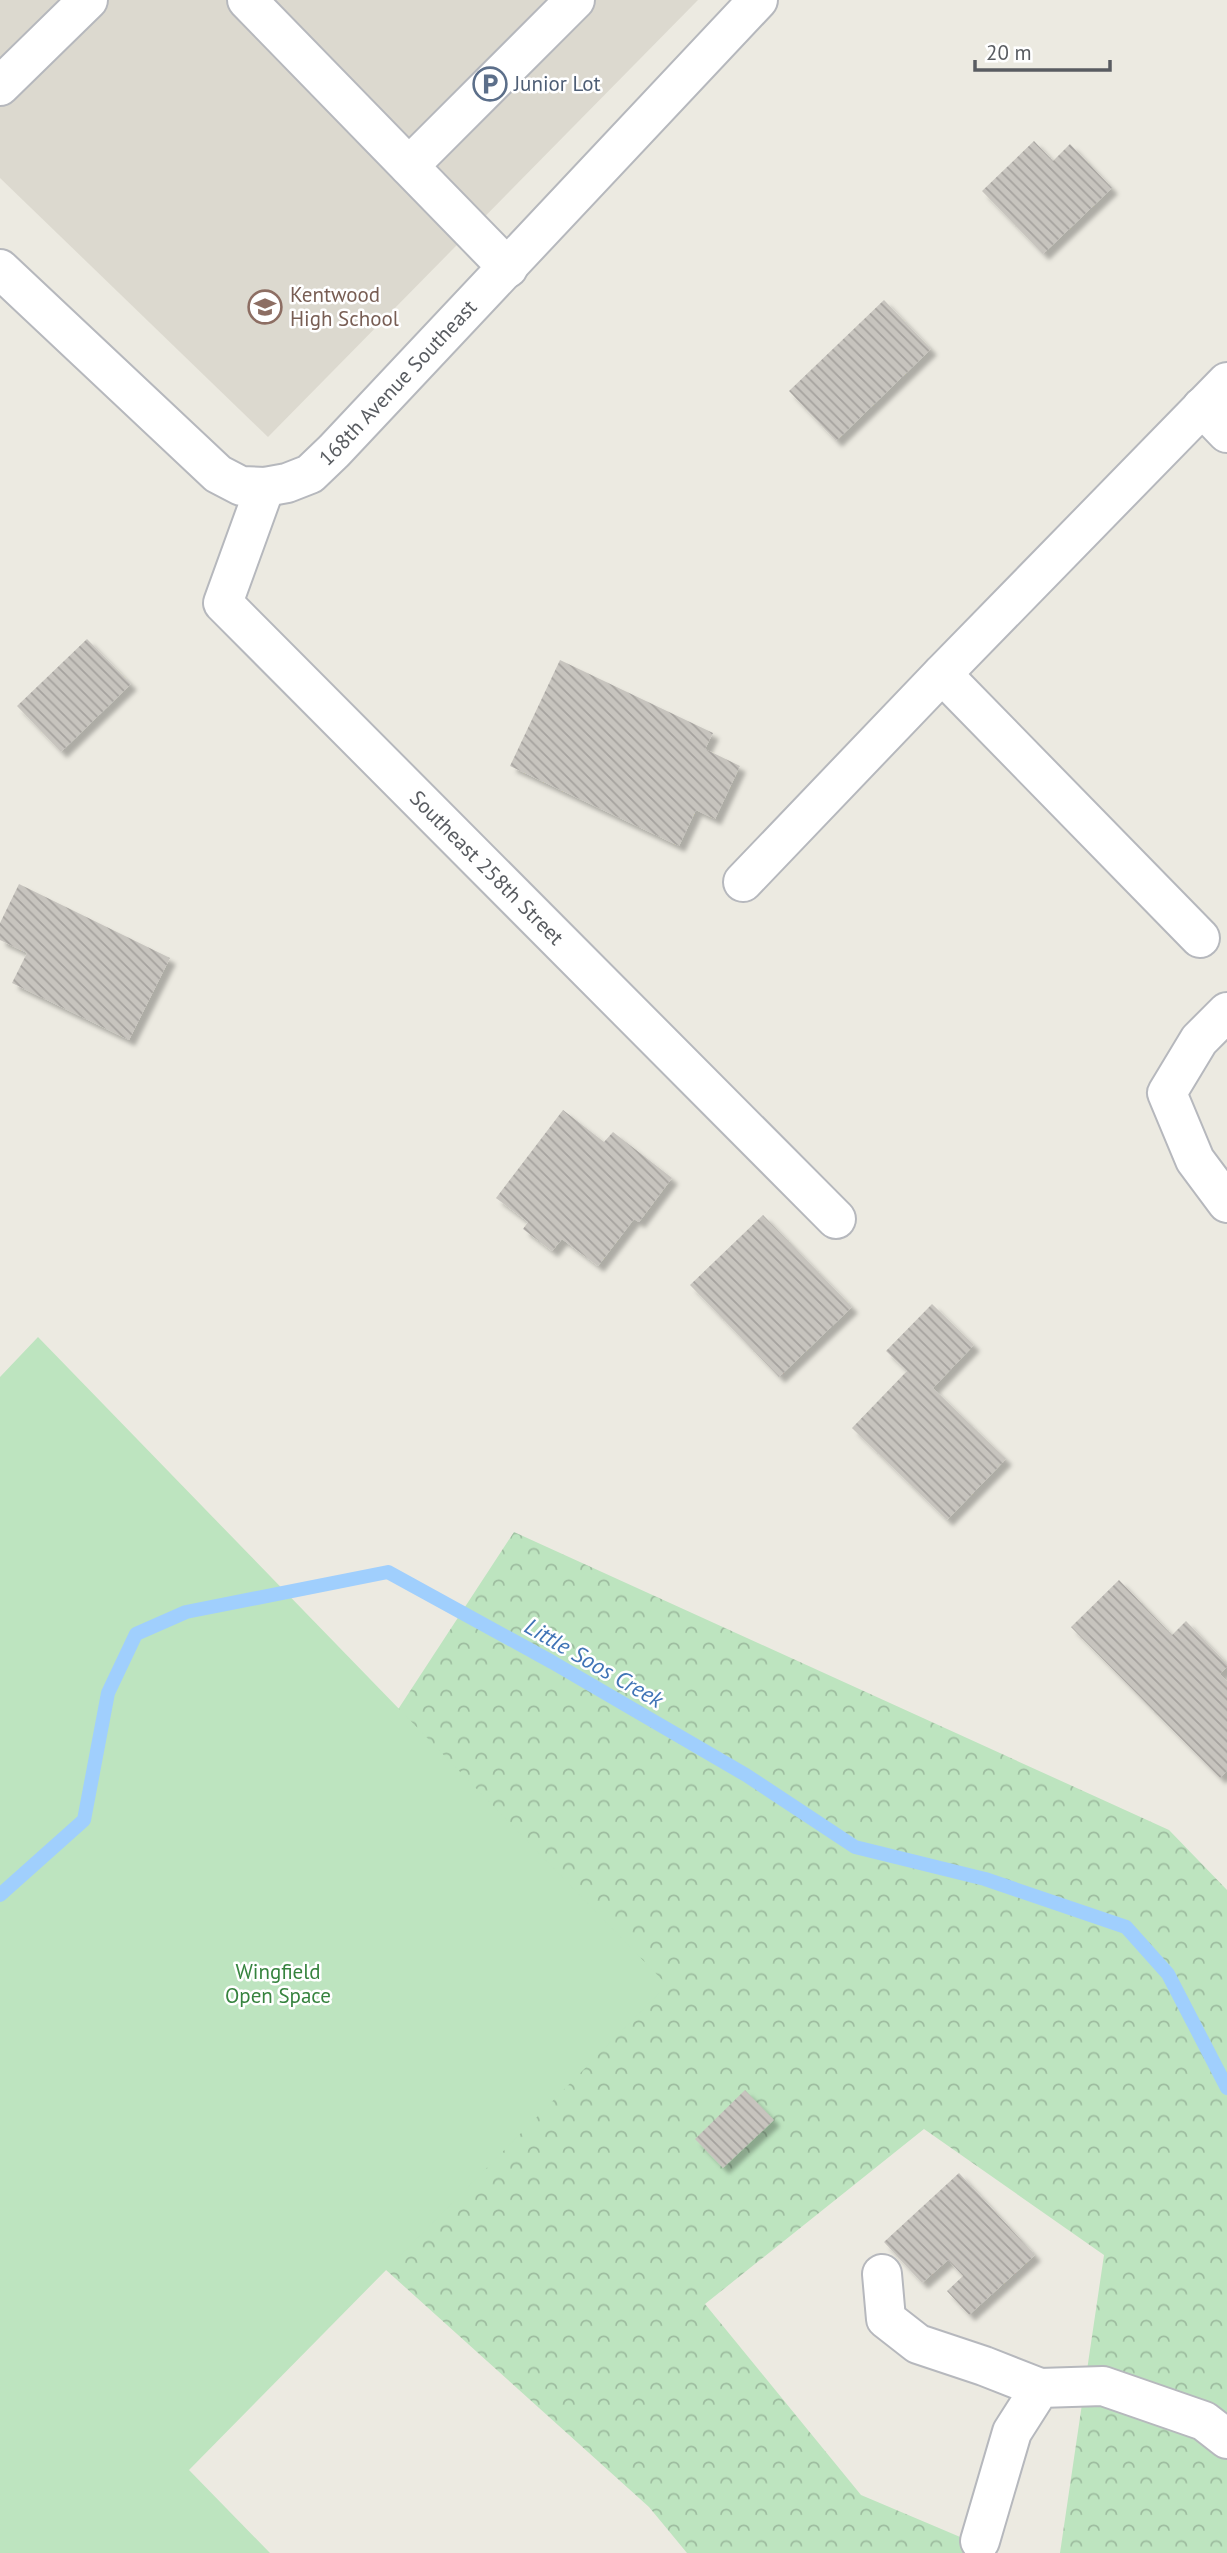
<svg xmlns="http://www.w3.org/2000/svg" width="1227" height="2553" viewBox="0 0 1227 2553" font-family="'PT Sans',sans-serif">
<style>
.education{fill:#dcd9cf}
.forest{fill:url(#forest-crowns)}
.park{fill:#bde4bf}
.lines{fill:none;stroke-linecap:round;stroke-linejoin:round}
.stream{stroke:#a0cffd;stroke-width:14}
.building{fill:url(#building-back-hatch);filter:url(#shadow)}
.minor-casing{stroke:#b6b8bd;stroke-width:42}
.minor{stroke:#fff;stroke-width:38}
.labels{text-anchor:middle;stroke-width:5;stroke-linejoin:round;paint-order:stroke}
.service-label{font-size:21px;fill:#4e5e75;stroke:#fff;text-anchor:start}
.education-label{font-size:21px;fill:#785e54;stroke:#fff;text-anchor:start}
.street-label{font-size:21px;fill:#595c61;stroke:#fff}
.park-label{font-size:21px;fill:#36833e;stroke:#fff}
.water-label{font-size:23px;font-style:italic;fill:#4074b6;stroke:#fff}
</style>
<defs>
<pattern id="forest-crowns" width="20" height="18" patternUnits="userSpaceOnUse" patternTransform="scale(1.75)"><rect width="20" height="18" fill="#bde4bf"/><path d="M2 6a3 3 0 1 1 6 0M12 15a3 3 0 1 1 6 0" fill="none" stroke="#9dbc9f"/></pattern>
<pattern id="building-back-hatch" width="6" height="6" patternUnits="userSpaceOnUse" patternTransform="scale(1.75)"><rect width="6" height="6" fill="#c7c4be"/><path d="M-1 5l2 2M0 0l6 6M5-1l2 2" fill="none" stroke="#a5a29e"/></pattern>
<filter id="shadow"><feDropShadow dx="6" dy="6" stdDeviation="2" flood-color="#0004"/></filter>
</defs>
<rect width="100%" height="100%" fill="#eceae1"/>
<path class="education" d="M0,0H698L268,437L0,178Z"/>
<path class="forest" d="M514,1532L1169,1830L1227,1890V2553H1060L1104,2255L924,2129L705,2304L861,2495L998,2553H687L649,2507L163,2069Z"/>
<path class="park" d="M38,1337L667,1985L189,2470L270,2553H0V1377Z"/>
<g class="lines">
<path class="stream" d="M0,1895L84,1820L108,1693L136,1634L186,1612L388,1572L552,1662L746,1775L855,1847L985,1879L1126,1927L1168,1974L1227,2088"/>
</g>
<path class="building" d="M1034,141L1053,161L1070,144L1112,188L1043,254L982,191Z
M884,300L931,349L836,441L789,391Z
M87,639L131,684L61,752L17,706Z
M560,660L713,733L705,749L740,766L715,819L696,810L679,846L510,766Z
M19,884L170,958L129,1040L12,983L27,953L0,940V923Z
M563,1110L604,1142L613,1132L672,1178L639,1222L634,1219L598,1266L562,1239L552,1251L523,1229L528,1222L496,1198Z
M763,1215L852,1307L779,1377L690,1285Z
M932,1304L974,1345L933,1388L1006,1459L947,1520L852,1428L907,1371L886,1351Z
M1119,1580L1172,1635L1186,1621L1227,1664V1667L1220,1674L1227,1681V1771L1220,1778L1071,1627Z
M745,2090L774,2120L723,2168L695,2139Z
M959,2173L1035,2255L969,2315L947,2291L963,2276L948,2260L922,2283L884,2242Z"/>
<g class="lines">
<defs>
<g id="minor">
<path d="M247,0L508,268"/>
<path d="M0,86L88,0"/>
<path d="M409,166L575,0"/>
<path id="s1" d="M0,269L218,474L241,486L265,487L287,483L310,474L334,451L758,0"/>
<path d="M1202,407L1227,433"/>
<path id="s2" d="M265,487L223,603L836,1219"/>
<path d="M942,674L1200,938"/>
<path d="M743,882L942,674L1227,382"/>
<path d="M1227,1012L1199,1040L1167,1093L1195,1160L1227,1203"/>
<path d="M882,2274L886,2319L918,2344L984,2366L1040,2388"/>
<path d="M980,2541L1012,2432L1040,2388L1103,2386L1204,2421L1227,2439"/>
</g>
</defs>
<use href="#minor" class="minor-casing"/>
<use href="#minor" class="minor"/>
</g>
<defs>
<symbol id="parking-ring" viewBox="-11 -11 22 22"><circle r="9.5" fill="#fff" stroke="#5c6f8a" stroke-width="1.5"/><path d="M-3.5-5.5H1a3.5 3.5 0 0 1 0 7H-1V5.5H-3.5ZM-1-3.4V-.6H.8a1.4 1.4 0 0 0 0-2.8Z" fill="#5c6f8a"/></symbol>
<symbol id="school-ring" viewBox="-11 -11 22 22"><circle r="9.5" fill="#fff" stroke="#8d6e63" stroke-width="1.5"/><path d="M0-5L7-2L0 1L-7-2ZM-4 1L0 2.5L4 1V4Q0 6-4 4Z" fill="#8d6e63"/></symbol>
</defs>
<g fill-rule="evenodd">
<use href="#parking-ring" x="471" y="65" width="38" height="38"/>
<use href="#school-ring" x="246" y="288" width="38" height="38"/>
</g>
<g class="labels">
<g class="service-label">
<text x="514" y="91">Junior Lot</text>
</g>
<g class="education-label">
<text x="290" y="302">Kentwood<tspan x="290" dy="24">High School</tspan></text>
</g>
<g class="street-label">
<text dy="7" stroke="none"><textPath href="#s1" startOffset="523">168th Avenue Southeast</textPath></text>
<text dy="7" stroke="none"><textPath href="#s2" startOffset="497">Southeast 258th Street</textPath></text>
</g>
<g class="park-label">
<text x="278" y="1979">Wingfield<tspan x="278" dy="24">Open Space</tspan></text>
</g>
<g class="water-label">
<text transform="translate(594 1663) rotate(30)" y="8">Little Soos Creek</text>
</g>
</g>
<path d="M975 60v10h135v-10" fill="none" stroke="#595c61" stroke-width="3.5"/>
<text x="986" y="60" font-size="21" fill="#595c61" stroke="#ffffff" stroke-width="5" paint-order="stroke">20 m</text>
</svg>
